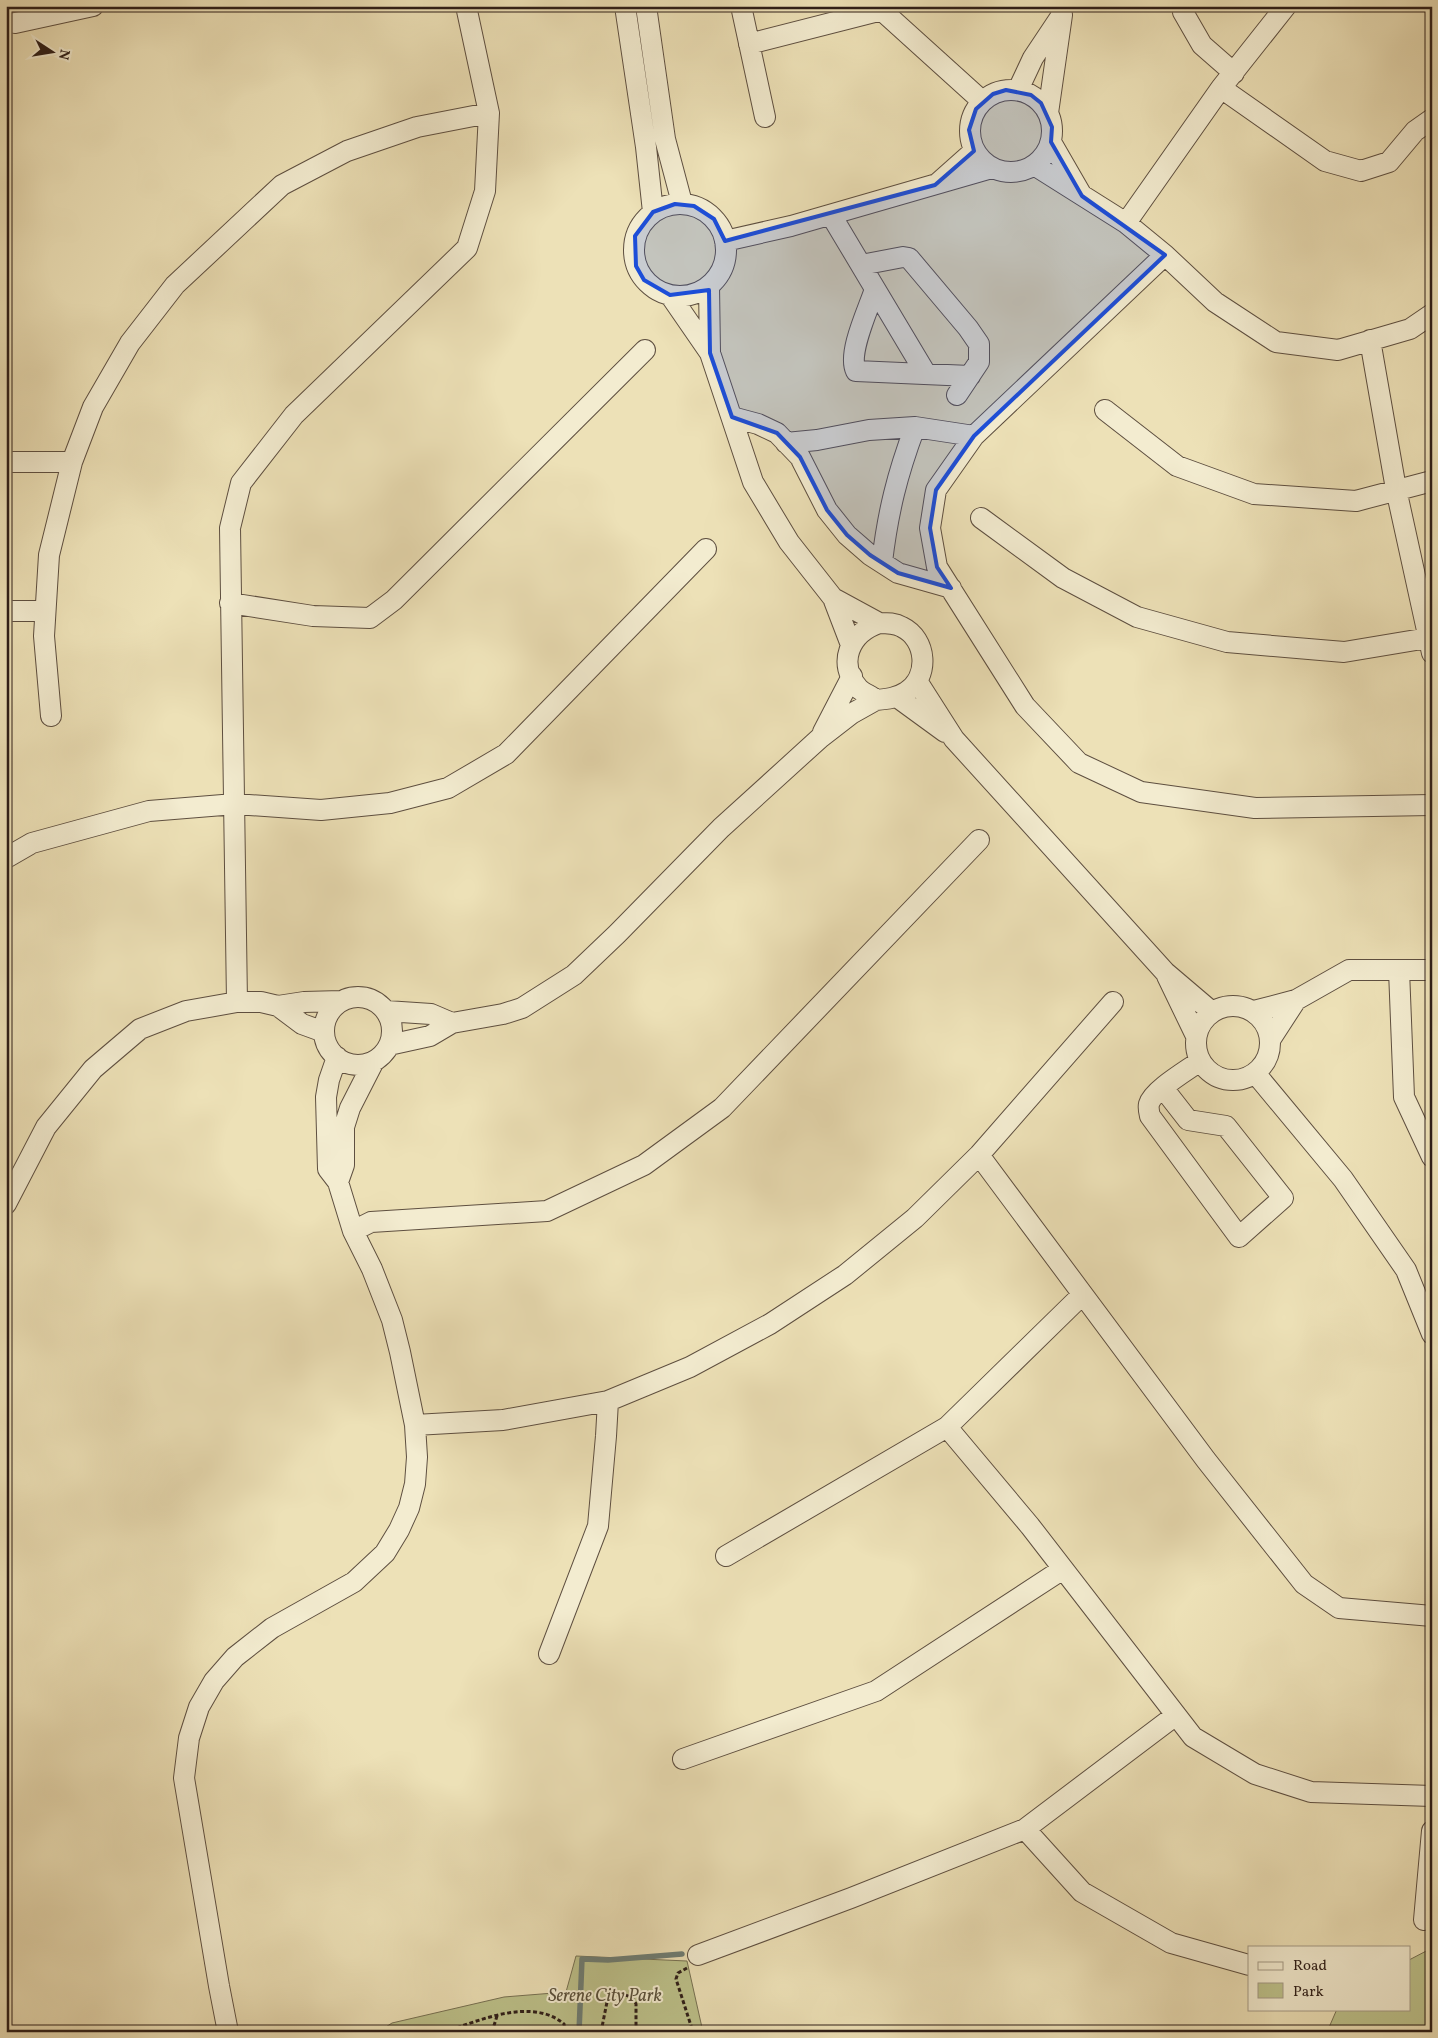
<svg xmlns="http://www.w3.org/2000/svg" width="1438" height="2038" viewBox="0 0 1438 2038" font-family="Vollkorn,serif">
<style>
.green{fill:#bdc28b;stroke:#767052}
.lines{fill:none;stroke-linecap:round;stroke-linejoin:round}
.stream{stroke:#6e7d74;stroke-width:5.5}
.minor-casing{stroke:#5e4f40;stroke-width:22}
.path{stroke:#2e1e18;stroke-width:3;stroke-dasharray:4 2.5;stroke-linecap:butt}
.minor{stroke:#f3ecd0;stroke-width:20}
.marked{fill:#1d4ed8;fill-opacity:0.2;stroke:#1d4ed8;stroke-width:4;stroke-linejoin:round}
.labels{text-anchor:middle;stroke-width:4;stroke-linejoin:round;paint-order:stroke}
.park-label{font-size:18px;font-style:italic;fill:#594f3a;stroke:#f3ecd0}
</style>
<rect width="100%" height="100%" fill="#ede1b7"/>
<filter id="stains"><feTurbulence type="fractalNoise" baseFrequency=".004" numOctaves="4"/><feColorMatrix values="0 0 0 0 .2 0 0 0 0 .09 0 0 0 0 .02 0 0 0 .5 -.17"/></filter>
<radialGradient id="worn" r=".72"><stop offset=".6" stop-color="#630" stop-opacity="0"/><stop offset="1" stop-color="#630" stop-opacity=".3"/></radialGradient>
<path class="green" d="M1432,1948V2032H1327L1337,2009H1409V1960Z
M576,1956L687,1961L703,2032H378L392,2023L504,1997L566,1992Z"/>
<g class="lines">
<path class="stream" d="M579,2032L582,1959L608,1960L682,1954"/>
<defs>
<path id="minor" d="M625,6L646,147L653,212
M646,6L665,139L682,203
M741,6L765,117
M877,6L982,101
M1182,6L1183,12L1202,45L1234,73
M15,23L93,6
M749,44L882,10
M1221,88L1325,161L1361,171L1389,162L1415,131L1432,119
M970 131a41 41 0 1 1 82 0a41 41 0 1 1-82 0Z
M1018,90L1033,58L1059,19
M1048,113L1062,15L1060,6
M1051,142L1081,194
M1034,165L1126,223L1165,255L1215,302L1276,342L1338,350L1410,329L1432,314
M938,183L974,151
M634 250a46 46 0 1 1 92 0a46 46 0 1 1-92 0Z
M831,215L926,374
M1126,223L1221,88L1286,6
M725,241L791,226L992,168
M1165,255L974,436L936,490L930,528L937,567L1025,706L1079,763L1141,792L1255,808L1432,805
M861,265L903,257L909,258L968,328L979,344V362L957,395
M709,286L710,353
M875,289C869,308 847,353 856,371L970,376
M670,295L710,353L753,482L789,542L833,598L851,645
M1370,340L1396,489L1432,653
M1105,410L1177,466L1254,494L1356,501L1432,481
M732,417L758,424L777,433L800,457L827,510L847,535L870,555L898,573L951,588
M786,443L817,440L869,430L915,427L974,436
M6,462H72
M981,518L1063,578L1137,617L1227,642L1344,652L1428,638
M882,562C888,512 897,475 915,427
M833,598L879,623
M230,603L313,616L370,618L394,600L645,350
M6,611H45
M879,623C888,623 895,623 902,627C927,639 930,677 906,692C897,698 887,699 876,700C871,696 864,693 859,689C836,663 850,633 879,623Z
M917,681L954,739L1165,972L1212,1012
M897,697L945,732
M51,716L44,636L49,555L72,462L93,407L130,343L175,285L282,185L347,151L417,127L489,113
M823,732L852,676
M6,858L32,843L149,811L235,804L321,810L390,803L448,788L506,754L706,549
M1399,970L1404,1097L1432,1157
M1167,976L1196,1036
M324 1031a34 34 0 1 1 68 0a34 34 0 1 1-68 0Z
M237,1002L230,528L241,483L294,415L467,248L485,191L489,113L466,6
M1196 1043a37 37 0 1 1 74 0a37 37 0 1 1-74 0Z
M278,1006L304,1002L341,1001
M386,1011L431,1014L452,1023
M1254,1011L1296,1000L1349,970H1432
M1270,1040L1296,1000
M389,1045L430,1036L452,1023L503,1014L522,1008L574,975L617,934L721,828L820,738L851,714L876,700
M1255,1073L1343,1179L1406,1270L1432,1334
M1163,1088L1188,1120L1226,1126L1283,1198L1239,1237L1150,1116C1149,1112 1148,1108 1149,1104C1153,1090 1188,1070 1200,1061
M979,1155L1206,1460L1304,1584L1339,1608L1432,1616
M338,1182L344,1165V1127L350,1108L374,1061
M6,1204L46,1127L93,1069L140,1029L186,1011L237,1002H261L278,1006L302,1024L324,1032
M353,1231L371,1222L547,1211L644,1165L722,1108L979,840
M415,1425L503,1420L608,1401L690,1367L770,1324L845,1275L915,1218L979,1155L1113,1002
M947,1427L1030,1526L1193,1737L1255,1774L1311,1792L1432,1796
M726,1556L947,1427L1082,1295
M549,1654L598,1526L606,1436L608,1401
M683,1759L876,1691L1063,1569
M1025,1829L1082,1892L1171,1943L1249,1965
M1424,1920L1432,1831
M698,1955L851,1898L1025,1829L1176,1715
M228,2032L219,1986L184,1778L189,1738L199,1707L214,1681L235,1657L272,1628L354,1582L385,1553L399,1530L409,1508L415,1484L417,1457L415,1425L400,1352L392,1320L372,1269L353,1231L338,1182L328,1169L326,1097L329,1080L337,1057"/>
</defs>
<use href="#minor" class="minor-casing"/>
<path class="path" d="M687,1968L678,1973L676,1979L693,2032
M445,2032C480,2020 532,1997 564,2024L565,2032
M492,2032L497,2016
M601,2032L607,2002L615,1994C624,1994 632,1995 636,2004V2032"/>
<use href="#minor" class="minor"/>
</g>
<path class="marked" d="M1006,90L1031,95L1041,103L1052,127L1051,142L1082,196L1165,255L974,436L936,490L930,528L937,567L951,588L898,573L870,555L847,535L827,510L800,457L777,433L732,417L710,353L709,290L670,295L644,280L636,266L635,236L653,212L675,204L694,206L714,219L725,241L935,185L974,151L969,130L976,109L993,94Z"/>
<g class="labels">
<g class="park-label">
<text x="605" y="2001">Serene City Park</text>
</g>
</g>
<rect width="1438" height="2038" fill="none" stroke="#ede1b7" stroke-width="25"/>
<rect x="8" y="8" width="1423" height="2023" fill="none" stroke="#2e1e18" stroke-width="2.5"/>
<rect x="12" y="12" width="1413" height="2013" fill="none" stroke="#2e1e18"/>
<rect x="1248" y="1946" width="162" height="65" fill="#f3ecd0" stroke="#a49a86"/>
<rect x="1258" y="1962" width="25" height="8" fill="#f3ecd0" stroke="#a49a86"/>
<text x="1293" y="1970" font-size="15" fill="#2e1e18">Road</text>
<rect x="1258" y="1983" width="25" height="15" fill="#bdc28b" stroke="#a49a86"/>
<text x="1293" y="1996" font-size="15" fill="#2e1e18">Park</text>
<g transform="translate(52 52) rotate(102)" stroke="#f3ecd0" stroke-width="4" paint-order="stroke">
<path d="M0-4L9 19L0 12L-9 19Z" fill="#2e1e18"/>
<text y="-8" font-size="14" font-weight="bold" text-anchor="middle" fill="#2e1e18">N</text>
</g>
<rect width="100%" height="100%" filter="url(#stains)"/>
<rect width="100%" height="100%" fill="url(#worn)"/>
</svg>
